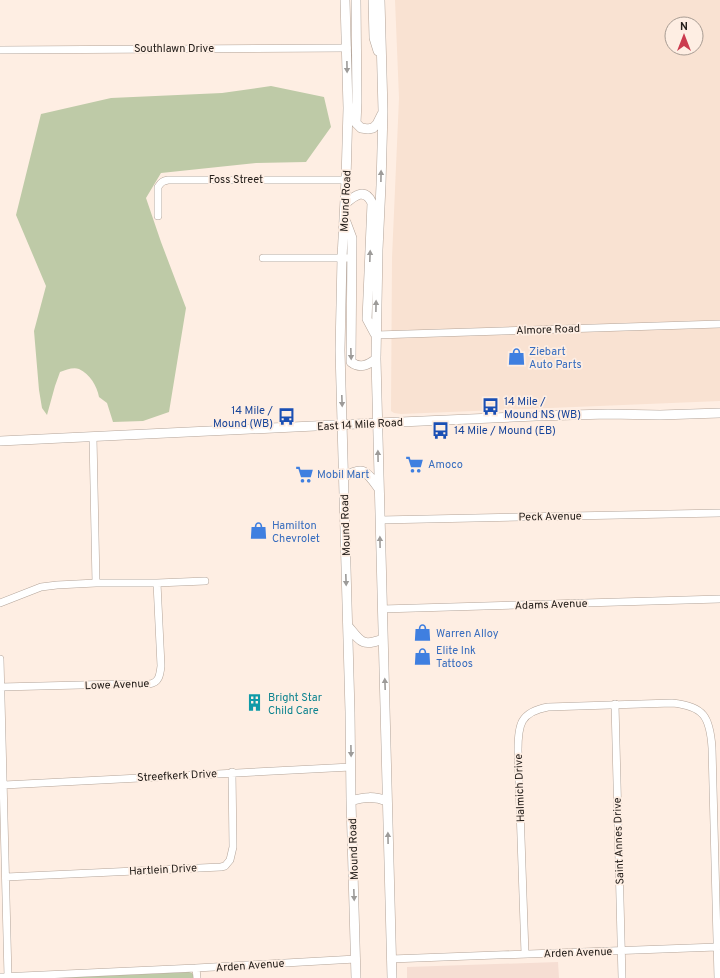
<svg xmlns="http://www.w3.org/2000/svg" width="720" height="978" viewBox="0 0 720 978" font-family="Overpass,sans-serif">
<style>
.built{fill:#f9e2d2;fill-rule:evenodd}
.education{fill:#f6ded3}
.green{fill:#becaa7}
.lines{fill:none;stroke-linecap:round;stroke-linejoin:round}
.street-casing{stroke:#b3a499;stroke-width:8}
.secondary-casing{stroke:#b3a499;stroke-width:10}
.street{stroke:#fff;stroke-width:7}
.secondary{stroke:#fff;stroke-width:9}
.oneway{fill:#9d9b99}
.labels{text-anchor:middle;stroke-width:3.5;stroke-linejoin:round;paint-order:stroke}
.street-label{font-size:11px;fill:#26201c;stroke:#feeee3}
.shop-label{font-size:11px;fill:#366cbe;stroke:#feeee3;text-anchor:start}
.transit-label{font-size:11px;fill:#164399;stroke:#feeee3;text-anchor:start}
.culture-label{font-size:11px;fill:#0d838f;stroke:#feeee3;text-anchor:start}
</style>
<rect width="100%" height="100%" fill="#feeee3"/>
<path class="built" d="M395,0H720V401L401,414L394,413L391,411L392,258L399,98ZM672,24H696V48H672Z"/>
<path class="education" d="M558,962L559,978H407V967Z"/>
<path class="green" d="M271,86L324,97L331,127L306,162L256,163L161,173L146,198L161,242L186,308L169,412L143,421L113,422L107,403L99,397C97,386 90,374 79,369C73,367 66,370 60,372L55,386L47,415L42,408L39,390L34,331L46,286L16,215L41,114L111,98L222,93Z
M189,972L192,973L195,978H56Z"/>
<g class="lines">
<defs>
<path id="street" d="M0,50L347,48
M158,216V187C161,182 163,181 168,180H346
M263,258H351
M376,335L720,324
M93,437L96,583
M380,520L720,513
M0,603L41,587L57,585L96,583H157L205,581
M382,609L720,599
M0,659L8,977
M1,687L120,684H149C159,683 160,675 161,666L157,583
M615,704L622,978
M4,785L351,767
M6,877L221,867L225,866L230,860L233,847L232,772
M525,954L518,750C518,725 520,712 548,707L672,703C704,706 710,717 712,748L718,978
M391,959L717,947
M196,968L197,978
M0,977L196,968L356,959"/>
<path id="secondary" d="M345,0L348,108L346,180L342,258L340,350L350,712L351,801L356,978
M356,0L357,102L356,123L361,128L368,129L373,128L377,124L382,114
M373,0L374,38L378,51
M380,0L383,111L381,185L378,250L376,359L392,978
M345,204C354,196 365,187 372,203L367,319L375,334
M346,222L352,238L351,362C360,369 368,365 376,359
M0,441L377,423L536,416L608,414L660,415L720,413
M344,477C364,465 367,472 379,489
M348,626C361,642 362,647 383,639
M351,801C364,797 374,796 387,801"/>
</defs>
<use href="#street" class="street-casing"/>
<use href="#secondary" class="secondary-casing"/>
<use href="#street" class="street"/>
<use href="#secondary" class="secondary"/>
</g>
<defs><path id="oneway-solid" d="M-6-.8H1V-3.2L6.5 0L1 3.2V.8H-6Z"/></defs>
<g class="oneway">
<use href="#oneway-solid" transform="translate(347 67) rotate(89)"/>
<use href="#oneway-solid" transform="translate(381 176) rotate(-89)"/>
<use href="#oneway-solid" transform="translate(370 256) rotate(-88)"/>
<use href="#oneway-solid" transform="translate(376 306) rotate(-89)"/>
<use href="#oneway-solid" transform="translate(351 354) rotate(88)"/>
<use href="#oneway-solid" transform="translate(342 401) rotate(88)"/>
<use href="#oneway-solid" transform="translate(378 456) rotate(-91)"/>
<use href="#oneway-solid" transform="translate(380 542) rotate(-91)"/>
<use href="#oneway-solid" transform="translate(346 580) rotate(88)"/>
<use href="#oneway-solid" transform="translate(385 684) rotate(-92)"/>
<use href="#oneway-solid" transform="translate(351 751) rotate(89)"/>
<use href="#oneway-solid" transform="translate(388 838) rotate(-91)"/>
<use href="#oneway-solid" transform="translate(354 895) rotate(88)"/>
</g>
<defs>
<symbol id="shop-bare" viewBox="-9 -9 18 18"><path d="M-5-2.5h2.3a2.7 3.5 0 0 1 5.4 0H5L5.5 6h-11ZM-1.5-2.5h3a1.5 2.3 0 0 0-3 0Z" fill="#3f7fe0" stroke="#feeee3" stroke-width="2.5" paint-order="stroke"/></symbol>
<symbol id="bus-bare" viewBox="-9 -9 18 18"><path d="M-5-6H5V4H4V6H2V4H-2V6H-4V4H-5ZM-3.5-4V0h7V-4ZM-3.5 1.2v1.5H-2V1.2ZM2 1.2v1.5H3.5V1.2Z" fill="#1a4fb4" stroke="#feeee3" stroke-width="2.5" paint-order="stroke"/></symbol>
<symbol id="supermarket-bare" viewBox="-9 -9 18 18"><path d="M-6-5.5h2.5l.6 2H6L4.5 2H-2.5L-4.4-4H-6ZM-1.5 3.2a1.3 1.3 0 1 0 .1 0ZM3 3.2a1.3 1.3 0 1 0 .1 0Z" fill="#3f7fe0" stroke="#feeee3" stroke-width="2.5" paint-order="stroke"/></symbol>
<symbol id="building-bare" viewBox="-9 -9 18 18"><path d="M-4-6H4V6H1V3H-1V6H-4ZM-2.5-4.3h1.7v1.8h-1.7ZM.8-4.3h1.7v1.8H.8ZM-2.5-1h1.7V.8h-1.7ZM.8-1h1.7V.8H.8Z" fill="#0f9aa8" stroke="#feeee3" stroke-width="2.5" paint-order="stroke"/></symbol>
</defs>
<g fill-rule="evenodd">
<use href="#shop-bare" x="504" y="344" width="25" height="25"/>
<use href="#bus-bare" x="478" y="394" width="25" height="25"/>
<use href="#bus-bare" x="274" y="404" width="25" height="25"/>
<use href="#bus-bare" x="428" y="418" width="25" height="25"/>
<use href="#supermarket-bare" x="402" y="452" width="25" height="25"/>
<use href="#supermarket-bare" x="292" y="462" width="25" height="25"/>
<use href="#shop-bare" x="246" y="518" width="25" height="25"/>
<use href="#shop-bare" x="410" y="620" width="25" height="25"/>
<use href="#shop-bare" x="410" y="644" width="25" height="25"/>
<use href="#building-bare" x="242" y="690" width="25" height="25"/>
</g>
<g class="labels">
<g class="street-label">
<text x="174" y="52">Southlawn Drive</text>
<text x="236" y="183">Foss Street</text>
<text transform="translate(345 201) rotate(-87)" y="4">Mound Road</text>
<text transform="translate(548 329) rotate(-2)" y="4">Almore Road</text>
<text transform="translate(360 424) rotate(-3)" y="4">East 14 Mile Road</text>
<text transform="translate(550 516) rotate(-1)" y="4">Peck Avenue</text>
<text transform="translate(345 525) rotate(-92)" y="4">Mound Road</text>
<text transform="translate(551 604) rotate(-2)" y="4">Adams Avenue</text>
<text transform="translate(117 684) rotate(-2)" y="4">Lowe Avenue</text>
<text transform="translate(177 775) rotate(-3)" y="4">Streefkerk Drive</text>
<text transform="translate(519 788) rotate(-92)" y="4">Halmich Drive</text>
<text transform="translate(618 841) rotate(-92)" y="4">Saint Annes Drive</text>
<text transform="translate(353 849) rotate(-92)" y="4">Mound Road</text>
<text transform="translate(163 869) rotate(-3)" y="4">Hartlein Drive</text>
<text transform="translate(578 952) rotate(-2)" y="4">Arden Avenue</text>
<text transform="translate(250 965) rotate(-4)" y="4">Arden Avenue</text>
</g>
<g class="shop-label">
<text x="529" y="355">Ziebart<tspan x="529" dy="13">Auto Parts</tspan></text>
<text x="428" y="468">Amoco</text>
<text x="317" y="478">Mobil Mart</text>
<text x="272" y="529">Hamilton<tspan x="272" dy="13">Chevrolet</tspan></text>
<text x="436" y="637">Warren Alloy</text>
<text x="436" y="654">Elite Ink<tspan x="436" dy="13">Tattoos</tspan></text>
</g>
<g class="transit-label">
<text x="504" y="405">14 Mile /<tspan x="504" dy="13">Mound NS (WB)</tspan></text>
<text x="273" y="414" text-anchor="end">14 Mile /<tspan x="273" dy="13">Mound (WB)</tspan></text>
<text x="454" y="434">14 Mile / Mound (EB)</text>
</g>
<g class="culture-label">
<text x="268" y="701">Bright Star<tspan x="268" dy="13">Child Care</tspan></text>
</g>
</g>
<g transform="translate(684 36)"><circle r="19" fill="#feeee3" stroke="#a89c93"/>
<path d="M0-3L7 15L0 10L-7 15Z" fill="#cb3b4e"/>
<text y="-6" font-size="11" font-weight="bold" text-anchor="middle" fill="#26201c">N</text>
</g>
</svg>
